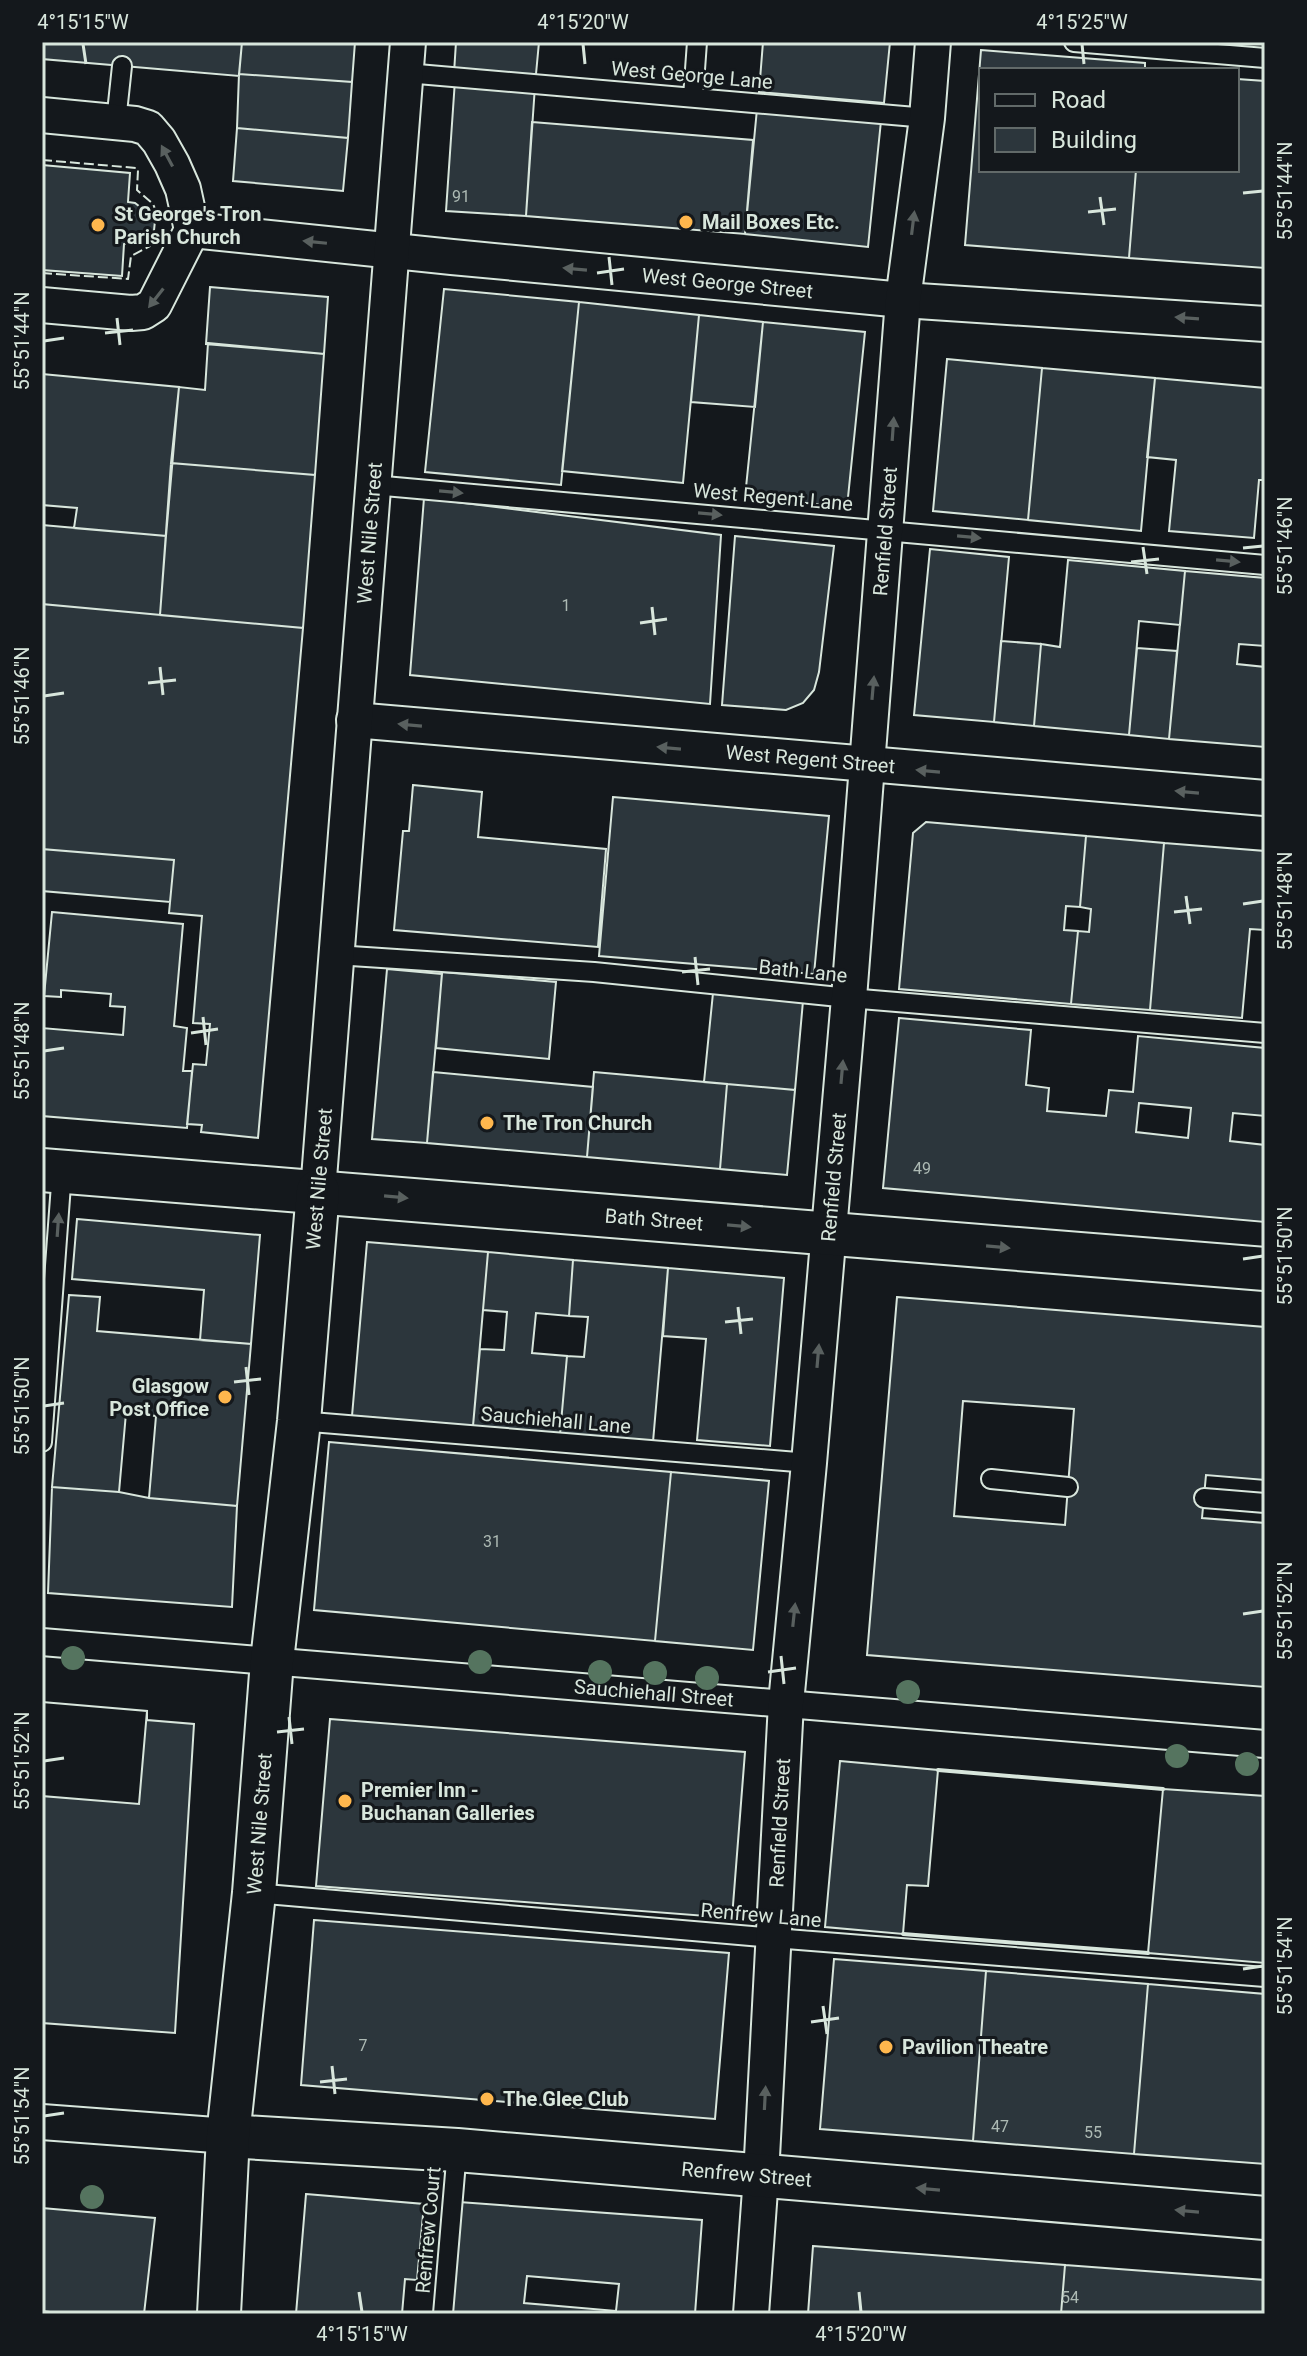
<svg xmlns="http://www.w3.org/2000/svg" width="1307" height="2356" viewBox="0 0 1307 2356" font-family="Roboto,sans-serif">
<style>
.building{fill:#2c363c;stroke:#d8e6dc;stroke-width:2;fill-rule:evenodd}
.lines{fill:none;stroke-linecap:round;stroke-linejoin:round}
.service-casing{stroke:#d8e6dc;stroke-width:22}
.pedestrian-casing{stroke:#d8e6dc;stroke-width:30}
.minor-casing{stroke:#d8e6dc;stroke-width:38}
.tertiary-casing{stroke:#d8e6dc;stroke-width:46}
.service{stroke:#14181c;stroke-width:18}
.pedestrian{stroke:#14181c;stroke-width:26}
.minor{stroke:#14181c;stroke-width:34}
.tertiary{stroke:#14181c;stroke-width:42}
.fence{stroke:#d8e6dc;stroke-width:2;stroke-dasharray:10 4;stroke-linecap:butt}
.wall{stroke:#d8e6dc;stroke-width:4}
.tree{fill:#55745f}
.oneway{fill:#59605f}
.ticks{fill:none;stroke:#d8e6dc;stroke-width:3}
.poi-dot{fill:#ffb74d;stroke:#14181c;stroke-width:3}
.labels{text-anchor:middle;stroke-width:6;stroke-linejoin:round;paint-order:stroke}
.number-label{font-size:16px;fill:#adbab4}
.street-label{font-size:20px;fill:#d8e6dc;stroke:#14181c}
.poi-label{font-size:20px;font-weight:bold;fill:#d8e6dc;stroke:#14181c;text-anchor:start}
.neatline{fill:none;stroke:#d8e6dc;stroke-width:3}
.ticks-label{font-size:20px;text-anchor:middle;fill:#d8e6dc}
</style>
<rect width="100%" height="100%" fill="#14181c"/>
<path class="building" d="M42,42H242L239,76L42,59Z
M242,42H355L352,82L239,74Z
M456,42H539L536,74L454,73Z
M763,42H890L884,103L759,92Z
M981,50L1145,63V70H981V170H1136L1129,258L965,245Z
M239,74L352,82L348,138L237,128Z
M1237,79L1265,81V268L1129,258L1136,170H1237Z
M455,80L535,86L526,216L446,211Z
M757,109L881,121L868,247L745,234Z
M532,122L753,140L745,234L526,216Z
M237,128L348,138L343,191L233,181Z
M42,165L130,173L128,202L135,203L144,210L156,211L153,240L142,238L136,242L124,244L122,276L42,270Z
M210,287L328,297L324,354L206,344Z
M444,289L579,302L561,485L425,472Z
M579,302L699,315L683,483L562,471Z
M699,315L763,322L755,407L691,402Z
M763,322L865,332L847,507L745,497Z
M208,343L324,354L315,475L171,463L179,387L205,390Z
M947,359L1042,368L1028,520L933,511Z
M1042,368L1155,378L1141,531L1028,520Z
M42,374L179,387L166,536L74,528L77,508L42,505Z
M1155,378L1265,388V480H1259L1254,538L1169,531L1176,460L1147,457Z
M171,463L315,475L303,628L160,615Z
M424,498L721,535L710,704L410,675Z
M42,525L166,536L160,615L42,604Z
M735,536L834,546L819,672L814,690L803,703L786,710L722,705Z
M930,549L1009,557L994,722L914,715Z
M1068,560L1185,571L1180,625L1139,621L1129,735L1034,726L1041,644L1060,647Z
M1185,571L1265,578V646L1239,644L1237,664L1265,667V747L1169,739Z
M42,604L303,628L258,1138L201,1132L202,1125L187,1124L193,1064L206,1065L210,1024L193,1023L202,916L169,913L174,860L42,849Z
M1001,641L1041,644L1034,726L994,722Z
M1137,648L1177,651L1169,739L1129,735Z
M413,785L482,792L478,837L606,849L598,947L394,930L403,831H409Z
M613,797L829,816L814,974L599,956Z
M926,822L1086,836L1080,907L1066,906L1064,930L1078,931L1071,1004L899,989L913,833Z
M1086,836L1164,843L1150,1010L1071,1004L1078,931L1089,932L1091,909L1080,907Z
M1164,843L1265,851V930L1250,929L1242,1018L1150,1010Z
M42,849L174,860L170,902L42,891Z
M52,912L183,924L174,1026L187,1028L183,1071H192L187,1128L42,1116V1028L123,1035L125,1007L110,1006L111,994L61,990V997L44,996Z
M387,969L442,974L427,1143L372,1139Z
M442,972L556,982L549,1059L436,1048Z
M713,993L803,1001L795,1090L704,1082Z
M899,1018L1031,1030L1026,1085L1049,1088L1047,1111L1106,1116L1109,1090L1133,1092L1138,1036L1265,1048V1116L1233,1113L1230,1141L1265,1145V1222L883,1188ZM1139,1103L1191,1108L1188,1138L1136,1132Z
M433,1072L593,1087L587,1157L427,1143Z
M594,1072L727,1084L720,1169L587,1157Z
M727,1084L795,1090L787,1175L720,1169Z
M77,1219L260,1235L251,1344L200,1340L204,1290L72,1279Z
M367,1242L488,1252L473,1426L352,1416Z
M488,1252L573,1260L569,1316L536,1313L532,1353L567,1356L560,1434L473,1426L480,1349L504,1350L507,1312L483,1310Z
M573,1260L668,1268L653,1442L560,1434L567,1356L584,1357L588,1317L569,1316Z
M668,1268L784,1278L770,1446L697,1440L706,1339L663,1336Z
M69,1295L100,1297L97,1331L251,1344L237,1506L149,1498L156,1416L126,1413L119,1492L52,1487Z
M897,1297L1265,1327V1480L1206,1475L1202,1518L1265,1523V1687L867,1655ZM963,1401L1074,1409L1065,1525L954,1516Z
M329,1442L671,1472L655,1641L314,1610Z
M671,1472L769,1481L753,1650L655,1641Z
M52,1487L119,1492L149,1498L237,1506L232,1607L48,1593Z
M42,1702L147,1711L139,1804L42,1796Z
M42,1702L147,1711V1720L194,1724L175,2033L42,2023Z
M330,1719L745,1752L732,1918L316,1886Z
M840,1761L938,1770L928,1886L907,1885L903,1934L825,1927Z
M1163,1789L1265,1796V1963L1148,1953Z
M314,1920L729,1953L715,2119L301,2085Z
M834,1959L986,1971L973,2141L820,2129Z
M986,1971L1148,1984L1134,2154L973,2141Z
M1148,1984L1265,1994V2164L1134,2154Z
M306,2194L424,2204L417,2280L405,2279L402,2314H296Z
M459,2202L702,2220L695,2314H450ZM527,2276L619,2284L616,2311L524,2303Z
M42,2208L155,2218L144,2314H66L42,2311Z
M813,2246L1065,2265L1061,2314H808Z
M1065,2265L1265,2280V2314H1061Z"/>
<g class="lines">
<defs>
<path id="service" d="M1074,42L1265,58
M406,73L927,118
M693,97L697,42
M116,122L122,66
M373,485L1265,565
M336,955L594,972L849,998L1265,1033
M299,1421L809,1463
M42,1442L62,1171
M991,1479L1068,1487
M1204,1498L1265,1503
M254,1893L774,1938L1265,1977
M443,2314L457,2150"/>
<g id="pedestrian">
<path id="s1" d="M42,1642L1265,1744"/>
</g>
<g id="minor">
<path d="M42,115L135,124L148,128L159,141L172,164L183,189L192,230L154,305L143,312L131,313L42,305"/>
<path id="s2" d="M192,230L452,257L903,300L1265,324"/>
<path id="s3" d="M354,720L1265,798"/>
<path id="s4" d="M318,1191L408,42"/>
<path d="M42,2122L228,2136"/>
<path id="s5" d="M751,2314L761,2176L786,1703L809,1463L849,998L903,300L927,118L933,42"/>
</g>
<g id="tertiary">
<path id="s6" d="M42,1170L1265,1269"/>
<path id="s7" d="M228,2136L457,2150L1265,2218"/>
<path id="s8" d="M219,2314L228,2136L254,1893L272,1661L299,1421L318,1191"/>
</g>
</defs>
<use href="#service" class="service-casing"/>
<use href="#pedestrian" class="pedestrian-casing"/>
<use href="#minor" class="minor-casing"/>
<use href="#tertiary" class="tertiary-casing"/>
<use href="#service" class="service"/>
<use href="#pedestrian" class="pedestrian"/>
<use href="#minor" class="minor"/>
<use href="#tertiary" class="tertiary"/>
<path class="fence" d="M42,160L137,168L138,170L137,190L153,204L156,211
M42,273L128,279L131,256L150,246L153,240"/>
<path class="wall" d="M938,1770L1163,1789
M903,1934L1148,1953"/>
</g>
<g class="tree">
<circle cx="73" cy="1658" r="12"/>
<circle cx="480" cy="1662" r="12"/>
<circle cx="600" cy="1672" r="12"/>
<circle cx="655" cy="1673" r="12"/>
<circle cx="707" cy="1678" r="12"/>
<circle cx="908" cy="1692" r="12"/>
<circle cx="1177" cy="1756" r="12"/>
<circle cx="1247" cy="1764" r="12"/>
<circle cx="92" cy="2197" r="12"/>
</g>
<defs><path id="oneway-solid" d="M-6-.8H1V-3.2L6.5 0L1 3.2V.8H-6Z" transform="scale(2)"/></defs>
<g class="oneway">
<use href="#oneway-solid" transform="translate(167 156) rotate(-118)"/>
<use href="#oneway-solid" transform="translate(913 223) rotate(-83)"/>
<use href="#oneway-solid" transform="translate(315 242) rotate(-174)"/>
<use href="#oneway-solid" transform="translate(575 269) rotate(-175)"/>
<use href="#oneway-solid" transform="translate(156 298) rotate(128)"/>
<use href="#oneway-solid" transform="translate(1187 318) rotate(-176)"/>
<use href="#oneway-solid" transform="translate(893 429) rotate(-86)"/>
<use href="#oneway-solid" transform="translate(451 492) rotate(5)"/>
<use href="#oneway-solid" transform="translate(710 514) rotate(5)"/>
<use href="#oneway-solid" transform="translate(969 537) rotate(5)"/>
<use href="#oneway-solid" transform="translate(1228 561) rotate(5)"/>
<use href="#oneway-solid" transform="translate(873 688) rotate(-85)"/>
<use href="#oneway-solid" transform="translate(410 725) rotate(-175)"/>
<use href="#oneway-solid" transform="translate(669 748) rotate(-175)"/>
<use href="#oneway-solid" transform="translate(928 771) rotate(-175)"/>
<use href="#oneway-solid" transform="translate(1187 792) rotate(-175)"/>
<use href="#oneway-solid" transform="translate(842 1072) rotate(-85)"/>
<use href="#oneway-solid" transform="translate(396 1197) rotate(5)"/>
<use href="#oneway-solid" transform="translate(58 1225) rotate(-86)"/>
<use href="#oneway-solid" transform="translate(739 1226) rotate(5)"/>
<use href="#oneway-solid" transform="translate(998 1247) rotate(5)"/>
<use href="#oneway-solid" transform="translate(818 1356) rotate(-85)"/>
<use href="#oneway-solid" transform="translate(794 1615) rotate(-84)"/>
<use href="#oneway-solid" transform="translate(765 2098) rotate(-87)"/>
<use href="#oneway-solid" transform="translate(928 2189) rotate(-175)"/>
<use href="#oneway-solid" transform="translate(1187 2211) rotate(-175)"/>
</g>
<path class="ticks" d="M83,44L86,64M583,44L585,64M1082,44L1084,64M1243,193L1263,191M1100,197L1104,225M1088,212L1116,209M609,257L612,285M597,273L624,269M117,318L120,345M105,333L133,330M44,341L64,338M1143,547L1147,574M1243,548L1263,546M1131,562L1159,559M652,607L655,635M640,623L667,619M160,667L163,695M148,683L176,680M44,696L64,693M1186,896L1190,924M1243,904L1263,901M1174,912L1202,909M695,957L698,985M682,972L710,969M203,1017L206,1045M191,1033L218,1029M44,1051L64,1048M1243,1259L1263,1256M738,1307L741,1334M725,1322L753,1319M246,1367L249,1395M234,1382L261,1379M44,1406L64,1403M1243,1614L1263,1611M781,1656L784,1684M768,1672L796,1668M289,1717L292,1744M277,1732L304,1729M44,1761L64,1758M1243,1969L1263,1966M823,2006L827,2034M811,2022L839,2018M332,2066L335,2094M320,2082L347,2079M44,2116L64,2113M359,2292L362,2312M859,2292L861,2312"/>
<g class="poi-dot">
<circle cx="686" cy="222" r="8"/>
<circle cx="98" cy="225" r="8"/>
<circle cx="487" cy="1123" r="8"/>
<circle cx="225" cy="1397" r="8"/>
<circle cx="345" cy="1801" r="8"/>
<circle cx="886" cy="2047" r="8"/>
<circle cx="487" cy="2099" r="8"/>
</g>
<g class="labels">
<g class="number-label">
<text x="461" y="202">91</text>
<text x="566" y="611">1</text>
<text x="922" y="1174">49</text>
<text x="492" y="1547">31</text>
<text x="363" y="2051">7</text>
<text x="1000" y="2132">47</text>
<text x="1093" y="2138">55</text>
<text x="1070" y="2303">54</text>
</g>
<g class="street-label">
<text transform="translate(692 75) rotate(5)" y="7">West George Lane</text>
<text dy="7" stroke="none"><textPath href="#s2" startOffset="538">West George Street</textPath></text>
<text transform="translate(773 497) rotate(5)" y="7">West Regent Lane</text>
<text dy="7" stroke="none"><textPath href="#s5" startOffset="1788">Renfield Street</textPath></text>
<text dy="7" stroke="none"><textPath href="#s4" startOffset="660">West Nile Street</textPath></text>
<text dy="7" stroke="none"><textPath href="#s3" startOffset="458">West Regent Street</textPath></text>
<text transform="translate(803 971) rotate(6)" y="7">Bath Lane</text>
<text dy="7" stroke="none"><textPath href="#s5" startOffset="1140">Renfield Street</textPath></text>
<text transform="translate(319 1179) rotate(-85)" y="7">West Nile Street</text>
<text dy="7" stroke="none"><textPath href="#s6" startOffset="614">Bath Street</textPath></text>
<text transform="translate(556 1420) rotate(5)" y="7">Sauchiehall Lane</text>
<text dy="7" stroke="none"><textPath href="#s1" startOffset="614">Sauchiehall Street</textPath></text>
<text dy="7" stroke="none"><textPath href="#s5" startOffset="492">Renfield Street</textPath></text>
<text dy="7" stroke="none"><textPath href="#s8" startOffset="492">West Nile Street</textPath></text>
<text transform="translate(761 1915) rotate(5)" y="7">Renfrew Lane</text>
<text dy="7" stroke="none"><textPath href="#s7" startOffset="520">Renfrew Street</textPath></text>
<text transform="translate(428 2230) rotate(-85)" y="7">Renfrew Court</text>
</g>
<g class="poi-label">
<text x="114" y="221">St George's Tron<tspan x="114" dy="23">Parish Church</tspan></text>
<text x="702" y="229">Mail Boxes Etc.</text>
<text x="503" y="1130">The Tron Church</text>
<text x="209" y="1393" text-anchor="end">Glasgow<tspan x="209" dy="23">Post Office</tspan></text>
<text x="361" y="1797">Premier Inn -<tspan x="361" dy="23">Buchanan Galleries</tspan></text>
<text x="902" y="2054">Pavilion Theatre</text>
<text x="503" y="2106">The Glee Club</text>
</g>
</g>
<rect width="1307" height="2356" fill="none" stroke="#14181c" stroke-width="88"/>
<rect x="979" y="68" width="260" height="104" fill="#14181c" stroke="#626a69" stroke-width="2"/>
<rect x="995" y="94" width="40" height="12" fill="#14181c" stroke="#626a69" stroke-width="2"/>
<text x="1051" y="108" font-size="24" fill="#d8e6dc">Road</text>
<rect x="995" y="128" width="40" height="24" fill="#2c363c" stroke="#626a69" stroke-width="2"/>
<text x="1051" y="148" font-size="24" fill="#d8e6dc">Building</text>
<rect x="44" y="44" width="1219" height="2268" class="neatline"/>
<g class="ticks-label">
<text x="83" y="29">4°15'15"W</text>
<text x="583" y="29">4°15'20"W</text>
<text x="1082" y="29">4°15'25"W</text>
<text transform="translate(1285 191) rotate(-90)" y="7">55°51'44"N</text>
<text transform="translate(22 341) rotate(-90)" y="7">55°51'44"N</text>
<text transform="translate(1285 546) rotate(-90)" y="7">55°51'46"N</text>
<text transform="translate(22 696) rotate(-90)" y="7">55°51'46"N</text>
<text transform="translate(1285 901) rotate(-90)" y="7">55°51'48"N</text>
<text transform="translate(22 1051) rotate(-90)" y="7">55°51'48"N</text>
<text transform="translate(1285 1256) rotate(-90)" y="7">55°51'50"N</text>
<text transform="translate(22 1406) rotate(-90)" y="7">55°51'50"N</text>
<text transform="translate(1285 1611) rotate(-90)" y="7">55°51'52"N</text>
<text transform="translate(22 1761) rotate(-90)" y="7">55°51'52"N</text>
<text transform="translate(1285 1966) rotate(-90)" y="7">55°51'54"N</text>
<text transform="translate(22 2116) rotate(-90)" y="7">55°51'54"N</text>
<text x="362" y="2341">4°15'15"W</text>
<text x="861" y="2341">4°15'20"W</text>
</g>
</svg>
